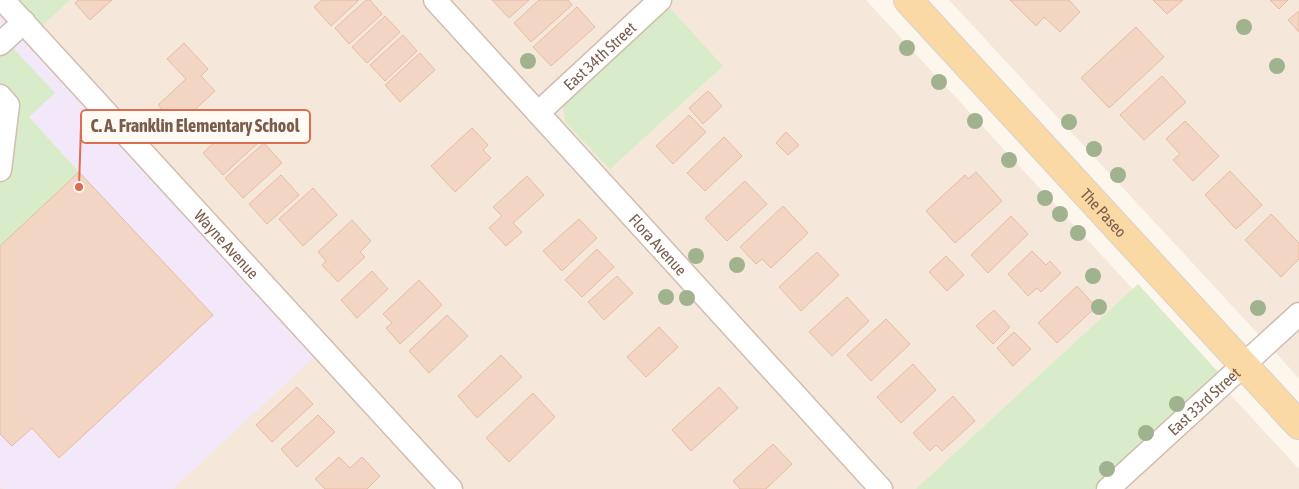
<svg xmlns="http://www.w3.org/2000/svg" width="1299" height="489" viewBox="0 0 1299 489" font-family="'Asap Condensed',sans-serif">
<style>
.residential{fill:#f5e8da}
.education{fill:#f3e8fa}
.green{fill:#d8ecc9}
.building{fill:#f3d5c3;stroke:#e6bba3}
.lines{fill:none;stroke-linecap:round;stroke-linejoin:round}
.minor-casing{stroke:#d1beb0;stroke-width:25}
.major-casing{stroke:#dad1cd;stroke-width:30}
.minor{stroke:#fff;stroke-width:22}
.major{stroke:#fbd9a5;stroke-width:28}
.tree{fill:#a0b28e}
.labels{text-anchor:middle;stroke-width:4.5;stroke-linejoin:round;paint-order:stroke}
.street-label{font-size:16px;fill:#7a5c4d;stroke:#fffaf3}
.leader{fill:none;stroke:#dc6d51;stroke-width:2}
.callout-dot{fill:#dc6d51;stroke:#fffaf3;stroke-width:2}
.callout{fill:#fffaf3;stroke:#dc6d51;stroke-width:2}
.callout-label{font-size:18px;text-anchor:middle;font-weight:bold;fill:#7a5c4d}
</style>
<rect width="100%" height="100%" fill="#fdf6ec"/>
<path class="residential" d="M0,0H866L1299,469V489H0Z
M949,0H1299V379L1285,363Z"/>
<path class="education" d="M0,16L314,357L173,489H4L0,485Z"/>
<path class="green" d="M20,0H70L43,25Z
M669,7L723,66L610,169L565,122L563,106Z
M0,34L55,93L29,117L79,172L0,246Z
M1138,284L1220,374L1094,489H916Z"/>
<path class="building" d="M78,0H112L90,20L75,3Z
M322,0H358V1L331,26L314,7Z
M366,0H370L382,14L349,44L335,28Z
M492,0H529L509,18Z
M539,0H568L572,5L531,42L514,23Z
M1010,0H1069L1080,12L1060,32L1044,17L1036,26Z
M1153,0H1183L1167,14Z
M1270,0H1288L1279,9Z
M577,7L595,27L551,66L533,47Z
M1299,11V32L1288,20Z
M385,16L400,32L367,63L352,47Z
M1136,27L1164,57L1109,108L1081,78Z
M403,35L417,51L385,81L370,65Z
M184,43L208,69L201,76L215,91L177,126L158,105L186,79L167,59Z
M420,53L435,70L400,102L385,85Z
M1162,76L1186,102L1144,140L1120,115Z
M708,91L722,106L703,124L689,108Z
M689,115L706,132L673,164L656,146Z
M240,119L260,141L223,175L203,153Z
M1185,121L1219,156L1193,181L1173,160L1180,154L1166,139Z
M472,128L488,145L483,150L491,158L455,192L431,166Z
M786,132L799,145L788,155L776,143Z
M724,137L742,156L705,191L687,173Z
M264,143L282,163L243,198L225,178Z
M1230,171L1262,205L1236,229L1205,195Z
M79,172L213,315L59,458L32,428L12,446L0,434V246Z
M976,172L1002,201L955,243L926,211L965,175L968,179Z
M281,175L299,195L267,224L249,204Z
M527,176L544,195L513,223L522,232L506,246L489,228L502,216L493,207Z
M745,181L767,204L727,241L705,218Z
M313,188L337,215L303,246L279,219Z
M783,206L808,233L771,268L762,259L756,264L740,247Z
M1271,214L1299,243V259L1281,277L1245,240Z
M1011,216L1028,234L988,273L971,255Z
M579,219L597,238L562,271L543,251Z
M352,220L371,241L360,252L365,257L338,282L322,265L326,261L318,252Z
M597,249L614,267L582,297L565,280Z
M1032,251L1046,265L1050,261L1061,273L1041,292L1037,288L1028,296L1008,274Z
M817,252L839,275L801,311L779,287Z
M946,256L964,275L947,291L929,272Z
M372,271L388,289L357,318L341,300Z
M617,276L633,293L604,320L588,302Z
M419,280L442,305L400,344L386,328L392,323L383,314Z
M1077,286L1096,307L1057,343L1038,323Z
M847,297L869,321L832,356L809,332Z
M994,310L1010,327L993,344L976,326Z
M447,315L468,336L429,373L409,351Z
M886,319L910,344L871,381L847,355Z
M659,327L678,347L646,377L627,357Z
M1014,332L1031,349L1013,366L997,348Z
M501,355L522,377L477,418L458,396Z
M913,364L936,390L901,423L877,397Z
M297,387L313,404L272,442L256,425Z
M719,387L738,408L691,451L672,430Z
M533,393L555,417L509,462L486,438Z
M953,396L975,421L942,451L936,445L930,451L913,433Z
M318,415L335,432L297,467L281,449Z
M773,444L792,464L766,489H740L733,481Z
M339,457L350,468L362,457L380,476L367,489H325L315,479Z"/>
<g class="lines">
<defs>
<g id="minor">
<path id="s1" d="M3,0L451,489"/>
<path id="s2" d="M435,0L881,489"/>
<path d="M0,44L24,22"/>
<path d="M0,96L8,105L0,170"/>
<path id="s3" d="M538,113L660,0"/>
<path id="s4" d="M1108,489L1299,314"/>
</g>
<g id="major">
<path id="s5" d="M908,0L1299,425"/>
</g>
</defs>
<use href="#minor" class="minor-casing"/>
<use href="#major" class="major-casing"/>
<use href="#minor" class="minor"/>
<use href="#major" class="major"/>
</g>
<g class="tree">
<circle cx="1244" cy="27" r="8"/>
<circle cx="907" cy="48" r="8"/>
<circle cx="528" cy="61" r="8"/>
<circle cx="1277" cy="66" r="8"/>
<circle cx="939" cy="82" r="8"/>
<circle cx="975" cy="121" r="8"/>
<circle cx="1069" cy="122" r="8"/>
<circle cx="1094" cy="149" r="8"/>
<circle cx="1009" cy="160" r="8"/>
<circle cx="1118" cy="175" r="8"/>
<circle cx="1045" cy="198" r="8"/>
<circle cx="1060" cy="214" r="8"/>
<circle cx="1078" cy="233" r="8"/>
<circle cx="696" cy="256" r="8"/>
<circle cx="737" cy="265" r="8"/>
<circle cx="1093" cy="276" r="8"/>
<circle cx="666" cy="297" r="8"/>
<circle cx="687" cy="298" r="8"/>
<circle cx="1099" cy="307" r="8"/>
<circle cx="1258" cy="308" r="8"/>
<circle cx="1177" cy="404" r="8"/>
<circle cx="1146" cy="433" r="8"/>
<circle cx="1107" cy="469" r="8"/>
</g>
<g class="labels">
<g class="street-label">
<text dy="6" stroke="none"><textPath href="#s3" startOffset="84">East 34th Street</textPath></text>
<text dy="6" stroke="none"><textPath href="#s5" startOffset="289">The Paseo</textPath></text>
<text dy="6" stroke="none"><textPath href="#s1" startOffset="331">Wayne Avenue</textPath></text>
<text dy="6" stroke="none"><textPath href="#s2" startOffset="331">Flora Avenue</textPath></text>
<text dy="6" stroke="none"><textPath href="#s4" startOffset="130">East 33rd Street</textPath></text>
</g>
</g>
<path class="leader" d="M79 187L81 126"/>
<circle class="callout-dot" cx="79" cy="187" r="5"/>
<rect class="callout" x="81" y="110" width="229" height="33" rx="5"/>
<g class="callout-label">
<text x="195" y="132">C. A. Franklin Elementary School</text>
</g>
</svg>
